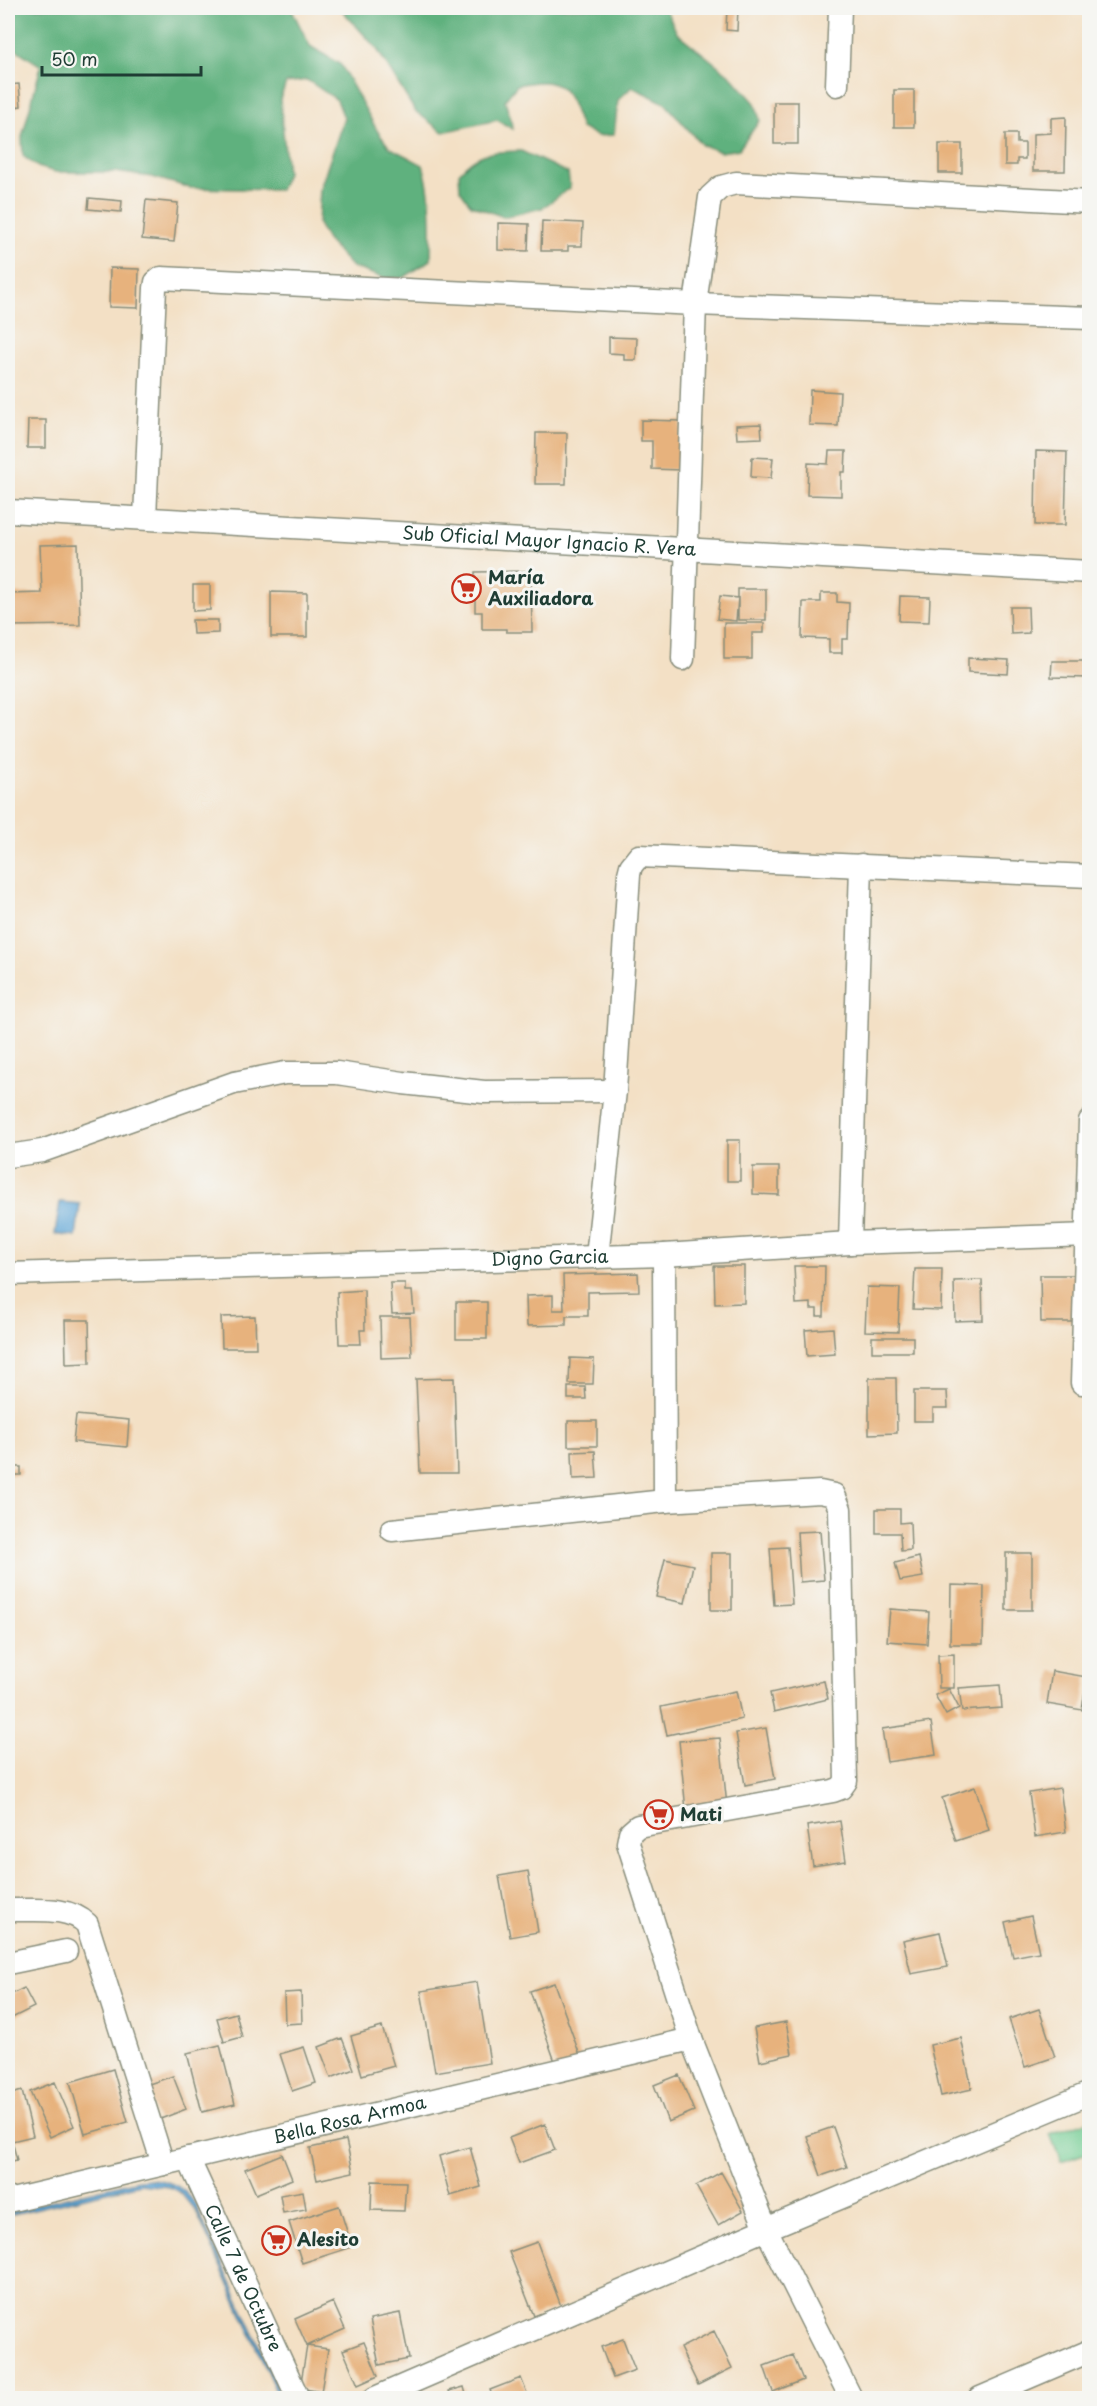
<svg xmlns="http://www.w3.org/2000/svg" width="1097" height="2406" viewBox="0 0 1097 2406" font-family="'Playpen Sans',sans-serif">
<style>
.green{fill:#74ce94;stroke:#4a8664;stroke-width:1.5}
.forest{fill:#5fb17e;stroke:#3f7759;stroke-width:1.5}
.water{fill:#62a7d8;stroke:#407286;stroke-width:1.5}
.building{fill:#e7b27d}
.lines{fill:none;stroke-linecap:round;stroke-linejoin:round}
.minor-casing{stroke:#898e7c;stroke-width:25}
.minor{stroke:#fff;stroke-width:22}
.labels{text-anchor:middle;stroke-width:6;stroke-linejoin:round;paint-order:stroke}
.street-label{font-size:18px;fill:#1f3d34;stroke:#f6f6f2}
.poi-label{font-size:18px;font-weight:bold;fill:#1f3d34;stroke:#f6f6f2;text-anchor:start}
</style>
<rect width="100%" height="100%" fill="#f6f6f2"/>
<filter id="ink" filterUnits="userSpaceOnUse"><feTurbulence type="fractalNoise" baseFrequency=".0167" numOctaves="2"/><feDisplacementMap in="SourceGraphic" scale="12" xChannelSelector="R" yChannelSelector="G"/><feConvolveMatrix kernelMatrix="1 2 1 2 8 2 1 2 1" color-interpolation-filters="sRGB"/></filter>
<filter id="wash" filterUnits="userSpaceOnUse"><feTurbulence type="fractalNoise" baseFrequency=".008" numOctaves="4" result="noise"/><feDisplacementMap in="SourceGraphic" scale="24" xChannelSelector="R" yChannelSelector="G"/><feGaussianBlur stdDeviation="1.35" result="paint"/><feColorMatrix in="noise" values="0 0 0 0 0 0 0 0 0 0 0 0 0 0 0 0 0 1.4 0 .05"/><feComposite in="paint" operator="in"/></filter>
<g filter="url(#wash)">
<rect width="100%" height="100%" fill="#f3e0c5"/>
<path class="green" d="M1089,2120V2152L1061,2162L1050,2134Z"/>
<path class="forest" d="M8,8H291L310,46L341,65L378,132L389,147L423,165C433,197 431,228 431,260L403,278H384L352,267L327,240L318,224L320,189L344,118L337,100L307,80L286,83L280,99L287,173L280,190L191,188L152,177L115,172H55L38,167L23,156L22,137L41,66L8,44Z
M340,8H665L677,33L732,77L755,103L760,120L739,149L721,152L702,145L665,103L632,87L618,100L614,135L597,136L581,128C567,89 563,75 517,85L505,100L513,129L497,120L443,132L415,111L377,49Z
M521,151L568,173L570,188L542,208L504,217L471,205L460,190L459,173C479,150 494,152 521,151Z"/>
<path class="water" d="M60,1202L80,1204L76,1237L55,1234Z
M151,2179C171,2181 184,2187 195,2204L283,2398H279L197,2213L181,2193L170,2187L140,2184L8,2215V2211L139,2180Z"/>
<g id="blocks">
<path class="building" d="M727,8H738L737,31L726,30Z
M19,84L21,106L8,108V85Z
M894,90H914V127H894Z
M774,102H798V144H774Z
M1066,117L1065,171H1033V134L1051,133V118Z
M1005,134H1017V143H1025V159H1017V165H1005Z
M939,144H962V173H939Z
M89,198L122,201L121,212L88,209Z
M146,200L178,203L174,242L142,239Z
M542,221L583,223L582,246H568V251H541Z
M498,223L529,224L528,251L498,250Z
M110,268L139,269L138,308L109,307Z
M8,322H10V373H8Z
M609,337L637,338L636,360H624V354L609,353Z
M810,390L840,392L838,426L809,425Z
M28,420H46V448H27Z
M641,420L682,421L681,470L652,469V441H641Z
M761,424L762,438L737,439L736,425Z
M536,433H567L566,484H535Z
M829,451H846L845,472H841V496L807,495L808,463L828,464Z
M1036,451L1067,452L1065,525H1035Z
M752,457L773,458L771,478L751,477Z
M78,544L80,625L8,626V594L42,593L40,545Z
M531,571L532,632H506V629H482V612H475V572Z
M193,585H210V610L193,611Z
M738,589H766V620H738Z
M271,592L307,593V637H271Z
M821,593H837V602L849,603L848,639H842V653H829V639L802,638L803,602H821Z
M720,596L738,598L736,621L717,619Z
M900,596L930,597L929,622L899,621Z
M1010,607H1028L1029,633L1011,634Z
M192,620H218V633L193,634Z
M724,623H764V633H752V659H724Z
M968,658L1009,660L1008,674L968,672Z
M1052,661H1090V678L1051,677Z
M727,1140H740V1181H727Z
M753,1167H779V1195L753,1194Z
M714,1266H744V1303L715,1304Z
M794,1266H825L824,1316H817V1309H811V1303L796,1304Z
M915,1269H942L941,1310L913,1309Z
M638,1273L639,1291L588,1292V1316H566V1325L527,1326L526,1296L553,1295V1310H564L563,1275Z
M1040,1275H1076L1075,1322H1041Z
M982,1280L983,1320L955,1321L954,1281Z
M390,1283H405V1291H412L414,1313L392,1314Z
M867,1287L900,1288L898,1332L865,1331Z
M364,1290L365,1330H360L361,1344H339L337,1292Z
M456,1302H487V1339H456Z
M255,1316L256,1348H222L221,1317Z
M380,1317H410L412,1357L381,1358Z
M65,1320H89L90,1363L66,1364Z
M833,1328L835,1354L807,1356L805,1330Z
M872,1337H913V1352H872Z
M570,1358L594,1359L593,1384H569Z
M454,1378L457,1473H420L416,1379Z
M869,1378H896L897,1433L869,1434Z
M568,1387H585L586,1399H568Z
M914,1391H947L948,1408H933V1421H914Z
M76,1415L129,1420L127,1447L73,1442Z
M568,1421H597V1446H568Z
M595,1451L597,1478L573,1479L572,1452Z
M8,1467H21V1475H8Z
M876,1509H900V1523L910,1522L911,1550L901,1551L900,1533H876Z
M820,1531L824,1580L800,1582L797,1532Z
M788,1547L792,1604L774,1605L770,1548Z
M711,1553H732V1610H711Z
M1006,1553H1032V1610H1006Z
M919,1557L923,1577L900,1581L895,1563Z
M665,1559L693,1565L685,1603L656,1597Z
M951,1585L984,1586L983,1644H950Z
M890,1609L929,1612L927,1644L887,1641Z
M954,1654V1688H939L938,1655Z
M1052,1671L1087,1677L1082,1710L1047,1704Z
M824,1681L828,1699L774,1712L770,1693Z
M1000,1685L1002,1708L962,1711L959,1688Z
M949,1689L959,1708L946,1715L935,1695Z
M736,1691L742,1719L667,1735L661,1707Z
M931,1722L936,1755L887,1762L882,1729Z
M766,1728L775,1779L745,1785L736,1733Z
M720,1738L727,1806L686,1810L679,1741Z
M975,1787L989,1830L956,1841L942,1798Z
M1060,1788L1066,1832L1035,1837L1029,1793Z
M840,1821L846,1861L813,1866L807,1826Z
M528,1871L538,1932L510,1937L499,1876Z
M1031,1916L1039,1952L1013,1957L1005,1922Z
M940,1932L948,1967L911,1974L903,1940Z
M477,1982L490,2063L435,2072L421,1991Z
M554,1983L582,2061L558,2070L530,1991Z
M24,1988L34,2007L8,2020V1996Z
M301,1992L302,2023L285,2024L284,1993Z
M1039,2009L1055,2057L1025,2067L1009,2019Z
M236,2013L242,2037L224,2042L217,2018Z
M786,2022L792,2054L760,2061L754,2028Z
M382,2027L394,2066L362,2075L351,2036Z
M342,2038L354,2069L331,2078L319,2047Z
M961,2038L972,2089L941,2096L930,2045Z
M220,2045L235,2104L202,2112L187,2053Z
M304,2047L316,2083L292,2091L280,2054Z
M113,2069L128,2122L85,2134L70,2082Z
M679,2075L694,2111L668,2122L654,2085Z
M173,2076L186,2109L158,2120L146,2085Z
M55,2082L74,2126L50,2137L30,2092Z
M22,2091L33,2136L12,2141L17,2160L8,2162V2140L11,2139L8,2126V2095Z
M545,2124L555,2150L519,2163L509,2138Z
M833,2127L847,2167L821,2176L807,2136Z
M346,2140L353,2172L317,2180L310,2148Z
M470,2147L481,2187L450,2196L439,2156Z
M282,2154L292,2179L256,2194L245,2169Z
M721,2172L743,2211L718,2225L696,2186Z
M372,2181L406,2182L404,2211L371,2210Z
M303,2191L306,2209L283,2213L280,2195Z
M339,2206L352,2247L302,2263L289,2222Z
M537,2242L561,2306L534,2316L509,2252Z
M333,2302L345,2329L307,2346L295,2319Z
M400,2313L409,2359L379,2365L370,2319Z
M714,2331L732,2368L698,2385L680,2348Z
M623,2339L635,2370L613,2378L601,2347Z
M364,2342L378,2376L358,2385L343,2350Z
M307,2346L328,2349L321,2392L300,2388Z
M793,2355L803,2380L773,2392L764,2366Z
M521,2378L529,2398H493L490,2390Z
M464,2387L467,2398H451L449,2391Z"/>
</g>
</g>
<g filter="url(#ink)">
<use href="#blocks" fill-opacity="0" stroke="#898e7c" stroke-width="1.5"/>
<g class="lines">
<defs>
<g id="minor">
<path d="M837,85L840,8"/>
<path id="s1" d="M8,511L1090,572"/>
<path d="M145,518L155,288L156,282L161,278L695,304L1090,318"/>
<path d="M683,659L695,304L710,197L721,187L736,183L1090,202"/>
<path d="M8,1156L42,1151L234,1083L285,1073H337L403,1083L484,1092L615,1091"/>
<path d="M850,1243L861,865"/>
<path d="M664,1255L665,1501"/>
<path d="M597,1257L615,1091L629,874L631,866L639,856L1090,876"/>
<path id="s2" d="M8,1274L664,1255L850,1243L1090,1235"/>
<path d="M1082,1383L1090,1121"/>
<path d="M392,1530L665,1501L820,1492L834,1495L840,1509L846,1781L841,1788L833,1791L638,1826L630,1833L628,1843L691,2039L766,2229L851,2398"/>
<path d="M8,1910C33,1911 68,1905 87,1924L163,2164"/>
<path d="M8,1963L66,1951"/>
<path id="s3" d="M188,2158L298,2398"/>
<path id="s4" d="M8,2201L691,2039"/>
<path d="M375,2398L766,2229L1090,2093"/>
<path d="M980,2398L1090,2351"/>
</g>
</defs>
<use href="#minor" class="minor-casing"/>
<use href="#minor" class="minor"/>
</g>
</g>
<defs>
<symbol id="supermarket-ring" viewBox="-11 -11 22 22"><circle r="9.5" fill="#f6f6f2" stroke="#c8321e" stroke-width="1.5"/><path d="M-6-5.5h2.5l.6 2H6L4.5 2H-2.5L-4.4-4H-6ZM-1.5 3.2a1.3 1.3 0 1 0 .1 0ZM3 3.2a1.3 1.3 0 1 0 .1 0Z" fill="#c8321e"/></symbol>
</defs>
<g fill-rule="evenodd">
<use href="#supermarket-ring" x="450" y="572" width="33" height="33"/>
<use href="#supermarket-ring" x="642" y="1798" width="33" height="33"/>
<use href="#supermarket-ring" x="260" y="2224" width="33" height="33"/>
</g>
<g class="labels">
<g class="street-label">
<text dy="6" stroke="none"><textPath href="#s1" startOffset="542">Sub Oficial Mayor Ignacio R. Vera</textPath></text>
<text dy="6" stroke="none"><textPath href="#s2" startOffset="542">Digno Garcia</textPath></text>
<text dy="6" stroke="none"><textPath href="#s4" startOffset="351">Bella Rosa Armoa</textPath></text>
<text dy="6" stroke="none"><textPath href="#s3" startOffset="132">Calle 7 de Octubre</textPath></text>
</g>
<g class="poi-label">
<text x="488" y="584">María<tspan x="488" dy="21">Auxiliadora</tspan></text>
<text x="680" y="1821">Mati</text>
<text x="297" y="2246">Alesito</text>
</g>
</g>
<rect width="1097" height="2406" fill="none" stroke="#f6f6f2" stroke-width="30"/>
<path d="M42 66v9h159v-9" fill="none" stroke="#1f3d34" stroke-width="3"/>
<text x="51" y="66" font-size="18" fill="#1f3d34" stroke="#f6f6f2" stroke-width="4.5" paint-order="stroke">50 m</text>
</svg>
